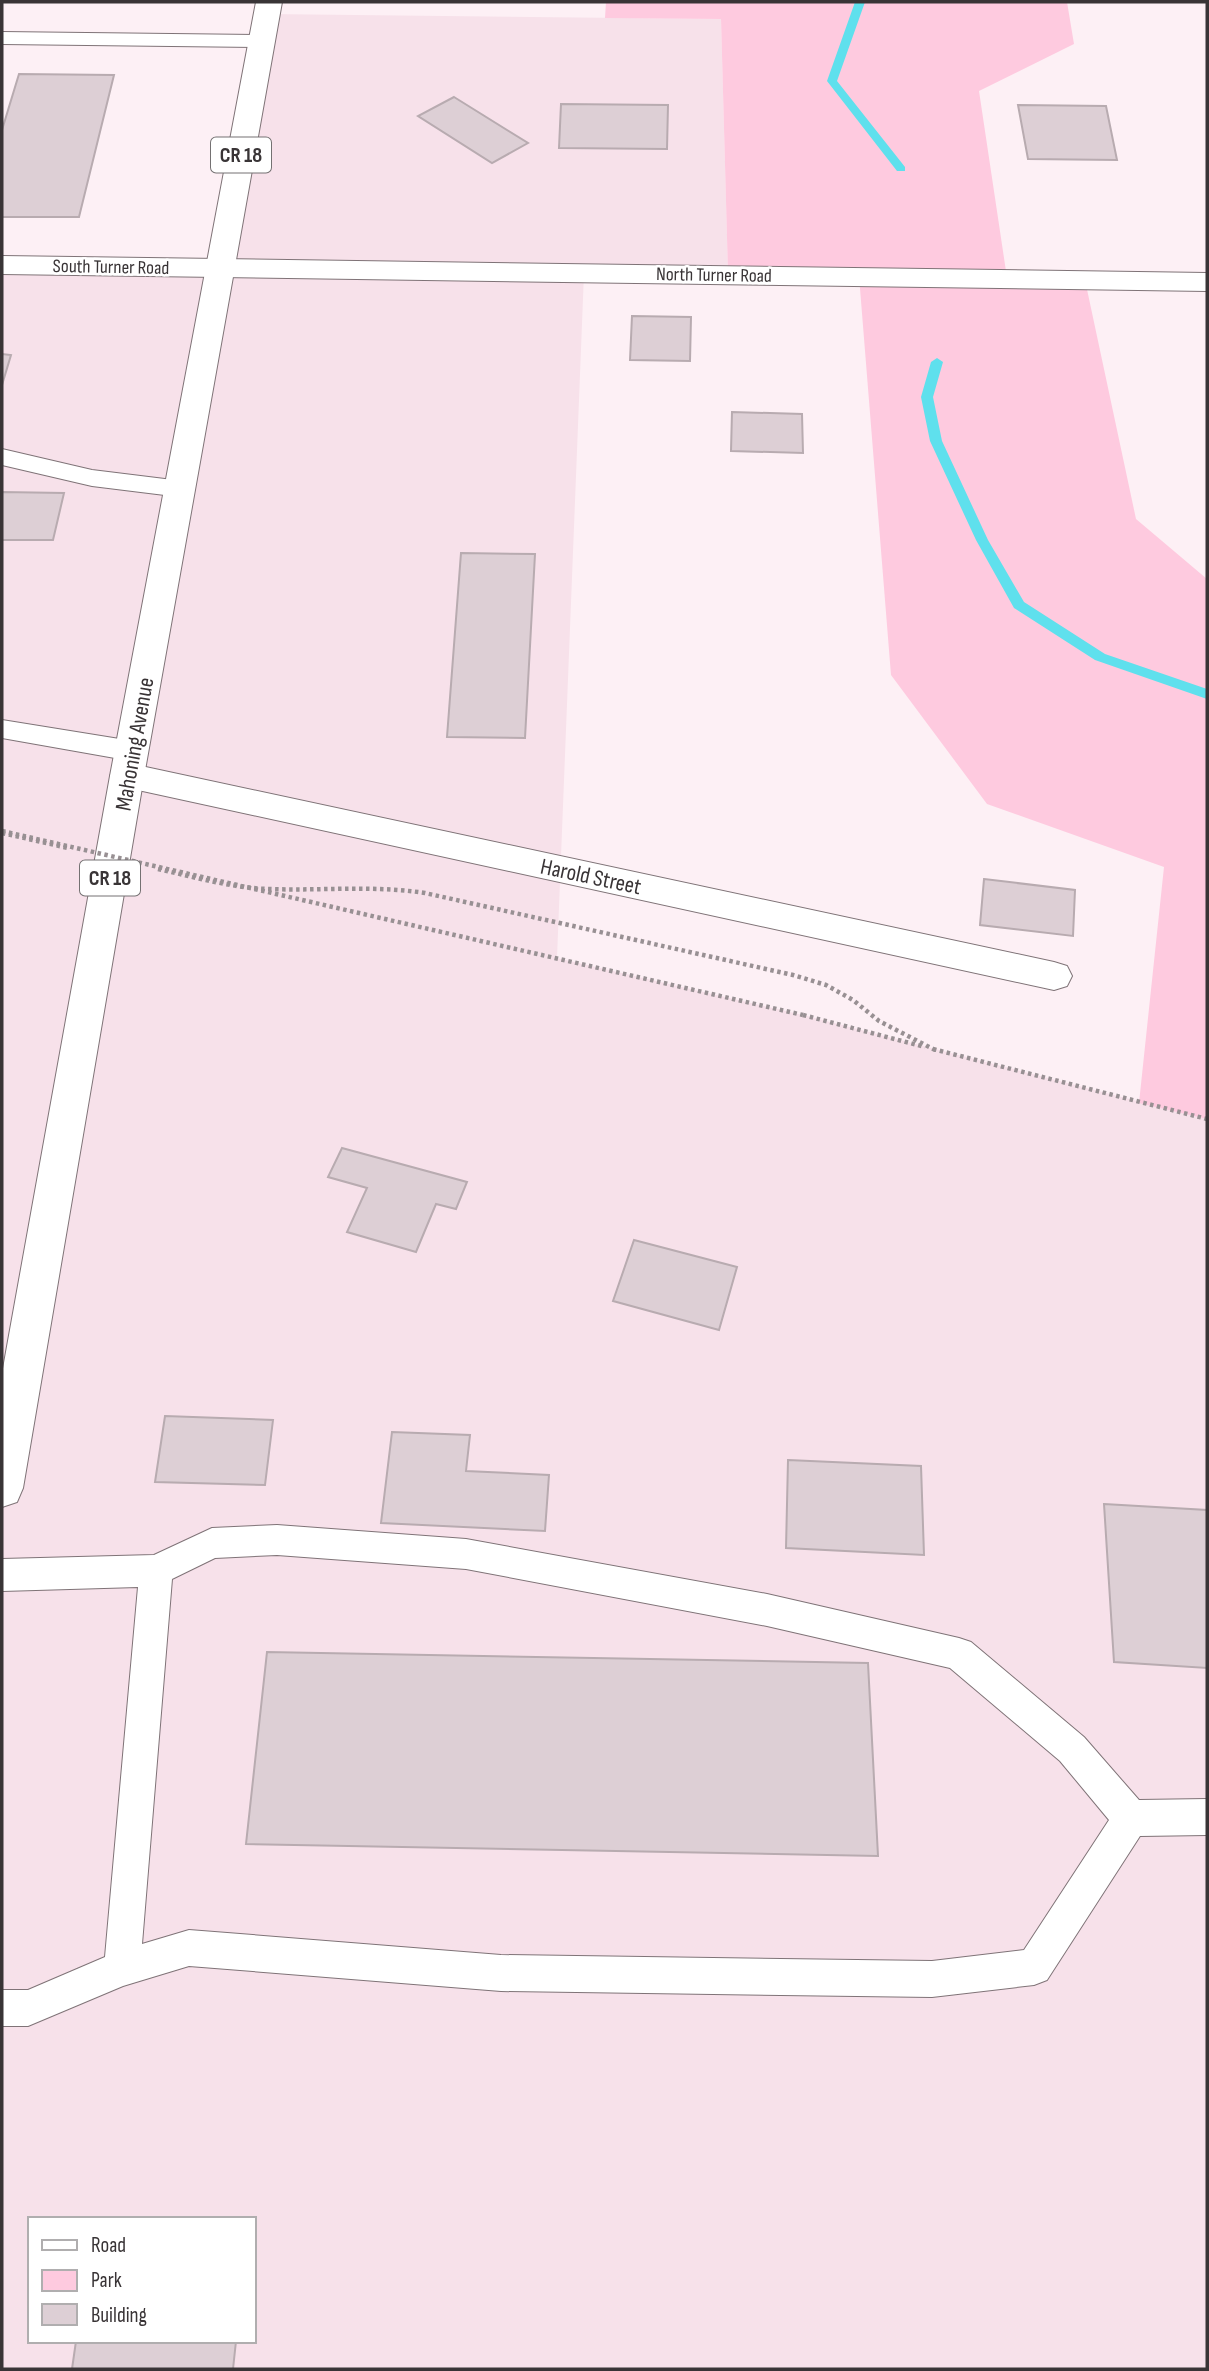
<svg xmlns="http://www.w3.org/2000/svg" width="1209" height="2371" viewBox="0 0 1209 2371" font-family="'Sofia Sans Condensed',sans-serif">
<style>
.built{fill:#f7e1ea;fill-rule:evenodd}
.green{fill:#fecadf}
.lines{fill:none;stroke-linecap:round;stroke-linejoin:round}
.stream{fill:#5fe0ed;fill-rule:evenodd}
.building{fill:#ddcfd5;stroke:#b8abb0;stroke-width:2}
.service-casing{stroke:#7f7377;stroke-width:2}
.minor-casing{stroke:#7f7377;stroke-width:2}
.tertiary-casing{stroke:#7f7377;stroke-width:2}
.primary-casing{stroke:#7f7377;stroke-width:2}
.path{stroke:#989093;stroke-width:4.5;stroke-dasharray:3.5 3.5;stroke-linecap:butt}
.service{fill:#fff;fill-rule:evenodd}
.minor{fill:#fff;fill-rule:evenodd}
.tertiary{fill:#fff;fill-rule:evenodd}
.primary{fill:#fff;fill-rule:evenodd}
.path-bridge{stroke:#989093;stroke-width:4.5;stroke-dasharray:3.5 3.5;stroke-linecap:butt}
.labels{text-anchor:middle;stroke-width:5;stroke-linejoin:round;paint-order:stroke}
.far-street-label{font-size:19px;fill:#393436;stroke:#fff}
.shield{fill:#fff;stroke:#747172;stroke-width:2}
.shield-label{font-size:21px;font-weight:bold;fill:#393436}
.street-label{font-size:23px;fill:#393436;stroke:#fff}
</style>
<rect width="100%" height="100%" fill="#fdf0f5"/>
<path class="built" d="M267,14L721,19L728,274L584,273L557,958L803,1015L1207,1119V2369H2V265L221,268ZM30,2219H254V2341H30Z"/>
<path class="green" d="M606,2H1067L1074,44L979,91L1007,278L1085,280L1136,519L1207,579V1119L1139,1103L1164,867L987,804L891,675L859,276L728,274L721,19L605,18Z"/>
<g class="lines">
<path class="stream" d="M855,2H865L837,81L905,167V171H897L827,81Z
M937,358L943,362L933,397L942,441L988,540L1024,602L1105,654L1207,689V699L1095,660L1014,608L976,540L930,441L921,397L931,362Z"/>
</g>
<path class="building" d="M19,74L114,75L79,217H2V130Z
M454,97L528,143L492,163L418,116Z
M561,104L668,105L667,149L559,148Z
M1018,105L1106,106L1117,160L1028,159Z
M632,316L691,317L690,361L630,360Z
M2,354L11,355L2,385Z
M732,412L802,414L803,453L731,451Z
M2,492L64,493L53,540H2Z
M461,553L535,554L525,738L447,737Z
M984,879L1075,890L1073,936L980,925Z
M342,1148L467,1182L456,1209L436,1204L416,1252L347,1232L367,1188L328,1177Z
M634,1240L737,1267L719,1330L613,1301Z
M165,1416L273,1420L265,1485L155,1482Z
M392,1432L470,1435L466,1471L549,1475L545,1531L381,1523Z
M788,1460L921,1466L924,1555L786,1548Z
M1104,1504L1207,1510V1668L1114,1662Z
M267,1652L868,1663L878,1856L246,1844Z
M76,2341H236L233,2369H72Z"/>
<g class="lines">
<defs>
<path id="service" d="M2,32L262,35L269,37L272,41L269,45L262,47L2,44Z
M2,449L92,470L181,481L189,483L193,489L189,495L181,497L92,486L2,465Z
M2,720L132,741L141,744L145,751L141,758L132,761L2,738Z
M277,1525L466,1539L767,1594L959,1638L971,1642L1084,1737L1139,1800L1207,1799V1835L1140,1836L1047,1980L1034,1985L932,1997L501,1991L189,1966L123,1986L28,2026H2V1990H28L105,1957L138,1587L2,1591V1559L154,1555L212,1528ZM277,1555L466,1569L767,1626L950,1668L1060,1761L1109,1820L1024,1950L932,1961L501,1955L189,1930L142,1944L172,1579L215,1558Z"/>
<path id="minor" d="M127,763L1054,962L1067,966L1072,976L1067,986L1054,990L115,785L110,776L115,767Z"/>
<path id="tertiary" d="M2,256L1207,273V291L2,274Z"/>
<path id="primary" d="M256,2H282L144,776L23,1488L17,1502L2,1507V1374L110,776Z"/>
</defs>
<use href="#service" class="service-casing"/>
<use href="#minor" class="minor-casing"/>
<use href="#tertiary" class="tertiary-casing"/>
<use href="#primary" class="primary-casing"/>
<path class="path" d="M2,833L68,848
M158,869C194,877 232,888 269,889C322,891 372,885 425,893L793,975L826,985L853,1000L879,1021L935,1050
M803,1015L925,1047
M933,1049L1207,1119"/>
<use href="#service" class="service"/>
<use href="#minor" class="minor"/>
<use href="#tertiary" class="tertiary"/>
<use href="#primary" class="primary"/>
<path class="path-bridge" d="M2,831L803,1015"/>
</g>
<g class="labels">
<g class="far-street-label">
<text transform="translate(111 266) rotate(1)" y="7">South Turner Road</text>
<text transform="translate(714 274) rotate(1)" y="7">North Turner Road</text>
</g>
<g class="shield">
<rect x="211" y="137.5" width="60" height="35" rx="5"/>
<rect x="80" y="860.5" width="60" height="35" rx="5"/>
</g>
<g class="shield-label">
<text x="241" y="162">CR 18</text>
<text x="110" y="885">CR 18</text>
</g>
<g class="street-label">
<text transform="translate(134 744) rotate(-80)" y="8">Mahoning Avenue</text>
<text transform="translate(591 876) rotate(12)" y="8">Harold Street</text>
</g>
</g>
<rect width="1209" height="2371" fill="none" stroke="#393436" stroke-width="7"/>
<rect x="28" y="2217" width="228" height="126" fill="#ffffff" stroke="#b0aeaf" stroke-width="2"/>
<rect x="42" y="2240" width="35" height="10" fill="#ffffff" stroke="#b0aeaf" stroke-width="2"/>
<text x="91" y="2252" font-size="21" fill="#393436">Road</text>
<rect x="42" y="2270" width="35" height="21" fill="#fecadf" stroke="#b0aeaf" stroke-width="2"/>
<text x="91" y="2287" font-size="21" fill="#393436">Park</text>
<rect x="42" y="2304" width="35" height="21" fill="#ddcfd5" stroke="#b0aeaf" stroke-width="2"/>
<text x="91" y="2322" font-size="21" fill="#393436">Building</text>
</svg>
